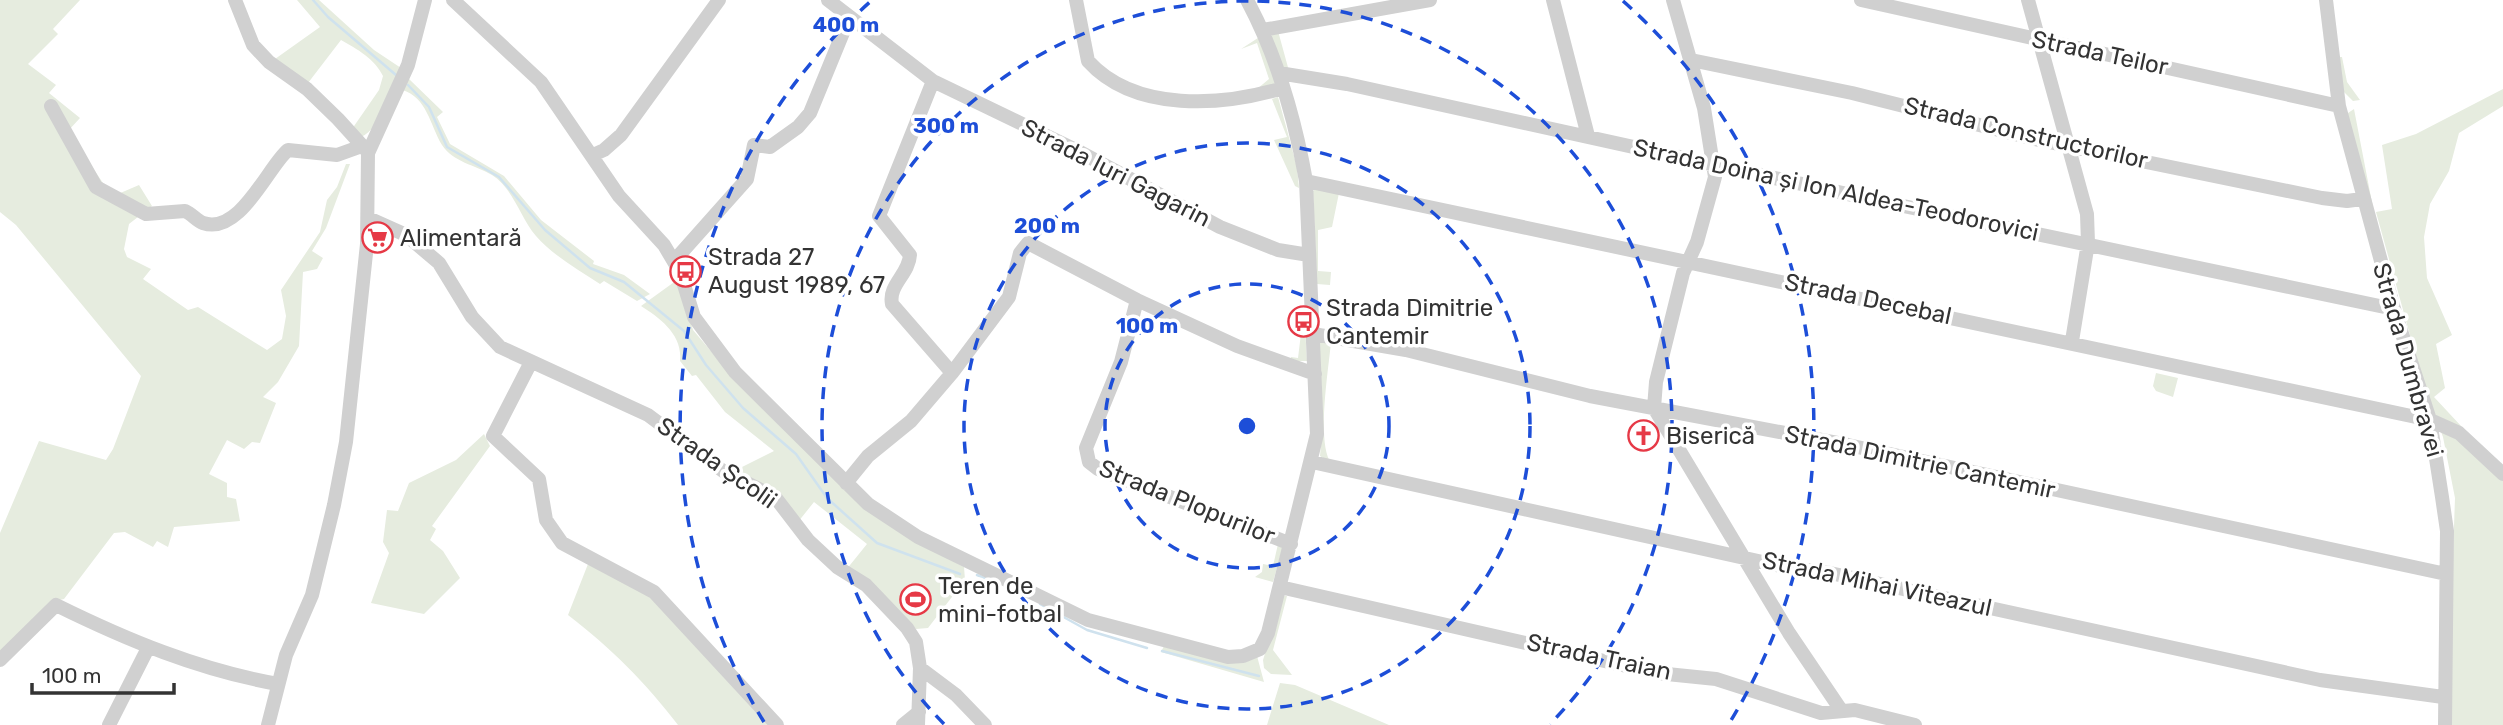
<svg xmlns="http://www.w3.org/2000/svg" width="2503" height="725" viewBox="0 0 2503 725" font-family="Rubik,sans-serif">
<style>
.green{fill:#e6ecdf}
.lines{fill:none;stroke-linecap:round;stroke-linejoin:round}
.stream{stroke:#cfe2ee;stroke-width:2.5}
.minor{stroke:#d0d0d0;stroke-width:14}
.ring{fill:none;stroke:#1d4ed8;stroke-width:3.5;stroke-dasharray:12 9}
.labels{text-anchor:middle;stroke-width:7;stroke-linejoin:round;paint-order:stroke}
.street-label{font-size:24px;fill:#333;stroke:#fff}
.poi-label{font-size:24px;fill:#333;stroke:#fff;text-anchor:start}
.centre{fill:#1d4ed8;stroke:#fff;stroke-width:3.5}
.ring-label{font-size:21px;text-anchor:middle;font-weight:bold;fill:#1d4ed8;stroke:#fff;stroke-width:7;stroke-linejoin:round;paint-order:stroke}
</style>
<rect width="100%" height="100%" fill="#fff"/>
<path class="green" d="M0,0H80L53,29L58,34L28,64L56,85L49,93L80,118L68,131L107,189L118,194L139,185L152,206L129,224L124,249L127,257L151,269L143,279L188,310L198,307L267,350L282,339L286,316L281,290L320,232L327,200L337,187L346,164H350L326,228L312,251L323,258L317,269L303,272L299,346L278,382L263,397L276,403L260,443L252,442L244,449L227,440L209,474L227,483V497L236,499L240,521L174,527L168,547L157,541L153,547L125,532L114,533L64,599L55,601L0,655V533L39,441L106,460L113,449L141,376L16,225L0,212Z
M297,0H319L374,50L401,68C392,88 382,128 361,137L352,129L379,90L383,76C375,59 357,49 341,40L308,83L275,59L320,27Z
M1278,31L1289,71L1284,70L1271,36L1273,32Z
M1261,36L1276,81L1274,85L1257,89L1269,79L1257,43L1241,49Z
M2337,57H2342L2347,82L2360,100L2353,101L2341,89Z
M408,78L443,112L437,117L450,144L504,176L541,220L594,261L593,264L624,275L650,294L637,301L604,281L600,284C579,270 552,255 536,236C520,217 513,188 492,175C475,165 453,162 442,145C430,125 427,97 402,90Z
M2503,89V106L2459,133L2449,171L2430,204L2424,237L2427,278L2452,335L2436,344L2445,388L2434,397L2503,471V725H2447L2455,498L2443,437L2424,386L2376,212L2392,209L2382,145L2416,134Z
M1278,97L1297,167L1299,188L1295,186L1274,140L1287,137L1272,99Z
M2354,109L2374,213L2348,123V113Z
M1317,188L1339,193L1332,227L1318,230V271L1331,272L1330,285L1317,284L1313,191Z
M677,280L693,330L721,363L911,539L964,567L965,580L928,628L916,629L868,583L846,570L867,544L814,502L798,522L739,472L740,468L774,451L725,412L696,375L692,376L680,361C683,335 660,318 641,306Z
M1304,309L1307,361H1290L1291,357L1298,358Z
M1331,341C1329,368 1316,442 1331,463L1320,456L1323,423L1319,342Z
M2156,373L2178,378L2173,397L2156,391L2153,386Z
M484,434L490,446L432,526L436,529L430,540L443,551L460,578L424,614L371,603L389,553L383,542L387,510L398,511L409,483L456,460Z
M1278,544L1283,546L1273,582L1255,577L1262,572L1263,564L1273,566Z
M588,564L641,587L769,725H678C645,682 611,648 568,615Z
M1283,596H1287L1273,650L1292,675L1271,674L1264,668L1263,660Z
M1164,646L1257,656L1264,682L1161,652Z
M1280,683L1295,685L1389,725H1267Z"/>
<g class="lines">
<path class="stream" d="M313,0L328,17L396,75
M408,85L429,107L447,147L499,177L545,230L590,268L624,282L684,331L706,365L743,408L796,454L827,498L877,543L960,574
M977,575L987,579
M1040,604L1087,630L1147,648
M1162,651L1259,676"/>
<path class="minor" d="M235,0L253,45L269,62L307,89L338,119L367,151
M453,0L541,82L619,196L664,245L680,272L694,317L735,372L868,504L918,537L1088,620L1228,657L1243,656L1260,649L1268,633L1317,434L1306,181C1295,119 1277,56 1247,0
M828,0L933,81L1078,151L1220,227L1278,250L1309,255
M1076,0L1088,61C1135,113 1223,106 1283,88
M1553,0L1588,136
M1673,0L1704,108L1715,177L1697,242L1683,273L1656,382L1654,408L1789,633L1841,710
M1861,0L2339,106
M2028,0L2087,214L2088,243L2072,341
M2326,0L2339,106L2394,309L2430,420L2442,497L2447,531L2445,725
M1263,30L1430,0
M1691,60L1852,93L2039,140L2322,198L2347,201L2362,199
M1279,73L1347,84L1870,199L2394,309
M51,106L96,187L146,214L185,211C192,214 197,221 203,223C240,236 269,165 288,150L337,155L362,146
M593,155L604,150L621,135L719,0
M1306,181L2430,420L2459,433L2503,474
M368,218L406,235L439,263L472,317L500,347L648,415L723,471L775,497L808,540L837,567L866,585L907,628L916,642L920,668L918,725
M674,261L747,179L754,145L770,147L798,127L810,113L849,18
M1137,300L1121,362L1086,448L1089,462L1098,469L1291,544
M1313,334L1406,350L1590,396L1848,445L2446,574
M531,362L493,436L539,479L546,520L562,543L654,592L777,725
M952,373L1009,297L1020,253L1028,243L1137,300L1237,346L1315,374
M1312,462L1785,567L1830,573L2320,680L2443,697
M846,483L868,456L911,421L952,373L892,304C888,285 909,274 910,255L879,216L933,81
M1280,587L1657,673L1716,679L1821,713L1855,710L1915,725
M0,660L56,605C127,640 199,670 278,684
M920,668L956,695L985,725
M109,725L148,648
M268,725L286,655L312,595L334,505L346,442L367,244L368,153L408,65L425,0
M903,725L919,712"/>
</g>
<g class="ring">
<circle cx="1247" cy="426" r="142"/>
<circle cx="1247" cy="426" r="283"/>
<path d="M944 724A425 425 0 1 1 1550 724"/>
<path d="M764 722A567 567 0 0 1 871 1M1623 1A567 567 0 0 1 1730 722"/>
</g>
<defs>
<symbol id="supermarket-ring" viewBox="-11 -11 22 22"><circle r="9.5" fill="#fff" stroke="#e63946" stroke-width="1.5"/><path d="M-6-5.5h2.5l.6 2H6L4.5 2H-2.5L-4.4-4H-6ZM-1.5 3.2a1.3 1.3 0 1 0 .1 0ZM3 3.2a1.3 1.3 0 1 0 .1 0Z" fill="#e63946"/></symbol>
<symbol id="bus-ring" viewBox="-11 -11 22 22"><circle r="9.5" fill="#fff" stroke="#e63946" stroke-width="1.5"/><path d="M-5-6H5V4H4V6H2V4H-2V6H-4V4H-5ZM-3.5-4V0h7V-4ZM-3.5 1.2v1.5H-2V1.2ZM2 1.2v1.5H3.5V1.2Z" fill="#e63946"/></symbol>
<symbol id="church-ring" viewBox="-11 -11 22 22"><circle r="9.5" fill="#fff" stroke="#e63946" stroke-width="1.5"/><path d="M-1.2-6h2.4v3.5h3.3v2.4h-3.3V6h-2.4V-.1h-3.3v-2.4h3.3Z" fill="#e63946"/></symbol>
<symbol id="stadium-ring" viewBox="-11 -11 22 22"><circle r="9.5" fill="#fff" stroke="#e63946" stroke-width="1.5"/><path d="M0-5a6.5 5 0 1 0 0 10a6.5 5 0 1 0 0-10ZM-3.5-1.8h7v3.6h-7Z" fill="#e63946"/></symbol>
</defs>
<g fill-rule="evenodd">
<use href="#supermarket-ring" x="360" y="220" width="35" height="35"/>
<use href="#bus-ring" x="668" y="254" width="35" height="35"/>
<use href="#bus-ring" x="1286" y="304" width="35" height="35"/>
<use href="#church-ring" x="1626" y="418" width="35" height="35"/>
<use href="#stadium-ring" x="898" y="582" width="35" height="35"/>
</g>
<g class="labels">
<g class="street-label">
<text transform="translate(2100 53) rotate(12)" y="8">Strada Teilor</text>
<text transform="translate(2026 133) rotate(13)" y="8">Strada Constructorilor</text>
<text transform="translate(1116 173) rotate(27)" y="8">Strada Iuri Gagarin</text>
<text transform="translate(1836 190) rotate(12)" y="8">Strada Doina și Ion Aldea-Teodorovici</text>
<text transform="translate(1868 299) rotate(12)" y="8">Strada Decebal</text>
<text transform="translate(2408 360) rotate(74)" y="8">Strada Dumbravei</text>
<text transform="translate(1920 462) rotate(12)" y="8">Strada Dimitrie Cantemir</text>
<text transform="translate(717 463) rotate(35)" y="8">Strada Școlii</text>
<text transform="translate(1187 502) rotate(22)" y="8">Strada Plopurilor</text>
<text transform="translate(1877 584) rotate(12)" y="8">Strada Mihai Viteazul</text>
<text transform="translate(1599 657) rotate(12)" y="8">Strada Traian</text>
</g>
<g class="poi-label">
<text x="400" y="246">Alimentară</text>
<text x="708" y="265">Strada 27<tspan x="708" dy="28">August 1989, 67</tspan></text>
<text x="1326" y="316">Strada Dimitrie<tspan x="1326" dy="28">Cantemir</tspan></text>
<text x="1666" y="444">Biserică</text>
<text x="938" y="594">Teren de<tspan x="938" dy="28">mini-fotbal</tspan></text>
</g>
</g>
<circle cx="1247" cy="426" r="10" class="centre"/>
<g class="ring-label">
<text x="846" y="32">400 m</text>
<text x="946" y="133">300 m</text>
<text x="1047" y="233">200 m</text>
<text x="1147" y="333">100 m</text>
</g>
<path d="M32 683v10h142v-10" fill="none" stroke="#333333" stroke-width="3.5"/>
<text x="42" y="683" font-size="21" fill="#333333" stroke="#ffffff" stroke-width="5" paint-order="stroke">100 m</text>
</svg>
